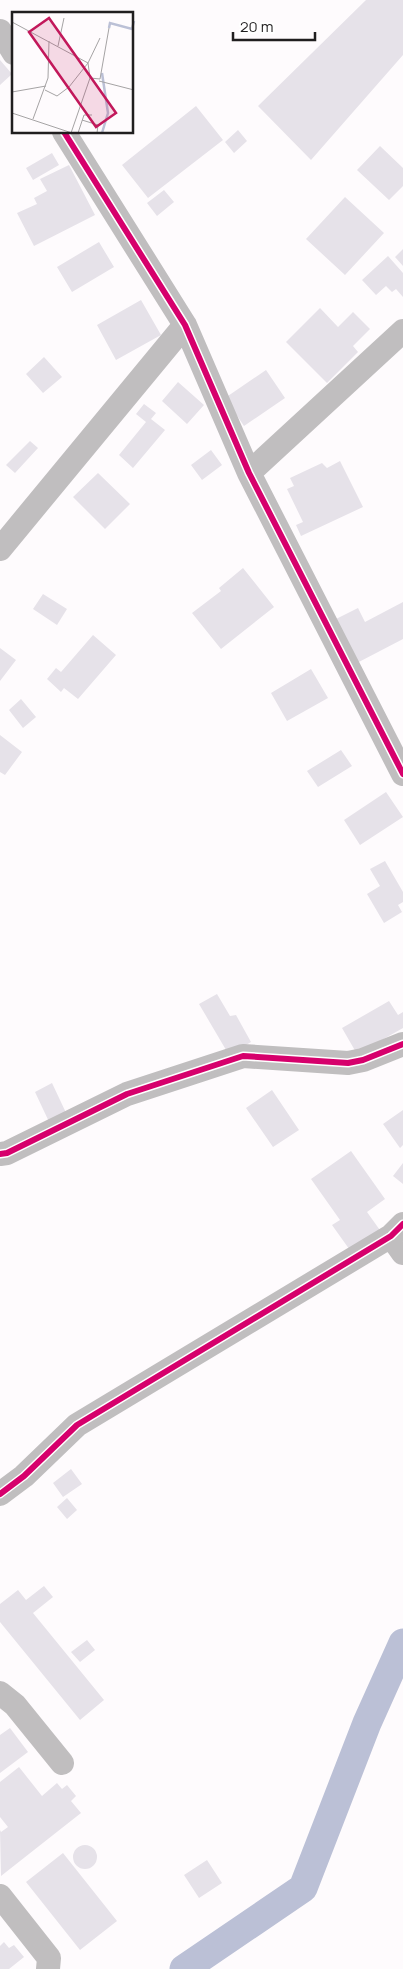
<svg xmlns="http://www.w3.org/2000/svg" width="403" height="1969" viewBox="0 0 403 1969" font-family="Manrope,sans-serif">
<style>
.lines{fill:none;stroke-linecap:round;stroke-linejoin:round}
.canal{stroke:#bbc0d6;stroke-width:29}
.building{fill:#e6e2e9}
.minor{stroke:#c0bebf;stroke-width:24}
.cycleway-casing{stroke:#fff;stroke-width:9}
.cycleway{stroke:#d6006c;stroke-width:6}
.inset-river{fill:none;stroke:#bbc0d6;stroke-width:2.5}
.inset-road{fill:none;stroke:#a5a3a4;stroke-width:1}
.view{fill:#c2185b;fill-opacity:0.15;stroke:#c2185b;stroke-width:2.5}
.inset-edge{fill:none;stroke:#201e1f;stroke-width:2.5}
</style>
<rect width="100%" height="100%" fill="#fefbfd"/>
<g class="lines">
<path class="canal" d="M184,1969L303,1888L367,1723L403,1643"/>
</g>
<path class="building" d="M366,0H403V55L311,160L258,106Z
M0,60L12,74L0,85Z
M196,106L223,140L148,198L122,165Z
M238,130L247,141L234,153L225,142Z
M380,146L403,168V186L389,200L357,170Z
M52,153L59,165L33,180L26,168Z
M69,165L95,215L34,246L17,213L37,204L34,198L47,191L40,179Z
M164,190L174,202L157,216L147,203Z
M345,197L384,233L345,275L306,239Z
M99,242L114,267L72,292L57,267Z
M403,249V266L395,257Z
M388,256L403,273V297L396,289L392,292L386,286L376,295L362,280Z
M141,300L161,335L116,360L97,325Z
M320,308L338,327L353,312L370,329L353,346L358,352L327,383L286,342Z
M44,357L62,377L43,393L26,374Z
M266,370L285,398L244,426L225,398Z
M178,382L204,405L187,424L162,401Z
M144,404L156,413L151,419L165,430L133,468L119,455L146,422L136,414Z
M30,441L38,448L15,473L6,465Z
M211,450L222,465L202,480L191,465Z
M340,461L363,507L301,536L296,525L303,522L287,489L294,486L290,478L322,463L327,468Z
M98,473L130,504L105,529L73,497Z
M243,568L274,607L221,649L192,613L221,591L219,588Z
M43,594L67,609L57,625L33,609Z
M403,602V639L355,664L332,621L358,608L365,622Z
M93,635L116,655L78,699L64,688L61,692L47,679L56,668L61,672Z
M0,648L16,660L0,681Z
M311,669L328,698L287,721L271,693Z
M21,699L36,717L23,728L9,710Z
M0,735L22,752L5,775L0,772Z
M341,750L352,766L318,787L307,771Z
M386,792L403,817L360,845L344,820Z
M385,861L403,892V902L398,905L402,912L384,923L367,894L380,886L370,869Z
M217,994L230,1016L236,1015L251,1042L229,1055L199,1004Z
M389,1001L398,1015L403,1012V1028L357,1054L342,1028Z
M52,1083L68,1117L51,1126L35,1092Z
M272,1090L299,1130L273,1147L246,1108Z
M403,1110V1145L400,1148L383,1124Z
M351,1151L385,1199L367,1212L382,1233L352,1253L332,1225L340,1220L311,1179Z
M403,1163V1184L393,1176Z
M71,1469L82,1484L63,1497L53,1483Z
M67,1498L77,1510L67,1519L57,1507Z
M44,1586L53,1597L33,1613L104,1700L80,1720L0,1622V1604L18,1590L26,1600Z
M87,1640L95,1650L80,1662L71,1652Z
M10,1728L28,1752L0,1773V1735Z
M19,1767L42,1796L57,1783L62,1789L67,1785L76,1796L71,1801L81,1813L1,1876L0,1830L1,1832L8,1827L0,1817V1782Z
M73 1857a12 12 0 1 1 24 0a12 12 0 1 1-24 0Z
M63,1853L117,1921L80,1950L26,1882Z
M207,1860L222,1883L199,1898L184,1875Z
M4,1942L9,1948L14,1945L24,1957L9,1969H0V1946Z"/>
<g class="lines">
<path class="minor" d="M0,31L14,53
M64,132L185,325L249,473L403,774
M249,473L403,331
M0,549L185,325
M0,1154L7,1153L127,1094L243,1056L348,1063L363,1060L403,1044
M391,1236L403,1253
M0,1494L24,1476L77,1425L391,1236L403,1224
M0,1693L15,1705L62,1763
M0,1896L49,1958L48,1969"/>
<defs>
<path id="cycleway" d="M64,132L185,325L249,473L403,774
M0,1154L7,1153L127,1094L243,1056L348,1063L363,1060L403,1044
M0,1494L24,1476L77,1425L391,1236L403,1224"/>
</defs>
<use href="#cycleway" class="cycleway-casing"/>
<use href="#cycleway" class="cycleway"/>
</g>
<g transform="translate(12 12)">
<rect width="121" height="121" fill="#fefbfd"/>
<path class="inset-river" d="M97,16L98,11L120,17L122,9M90,121L96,101L90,61"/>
<path class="inset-road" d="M0,10L76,51L78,66L59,121M46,34L52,6M78,66L88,67L97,16M87,69L122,78M33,78L45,84L57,75L76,51L88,26M0,80L34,74M0,101L60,121M21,107L36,66L37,29M70,108L86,113L85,121M66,121L72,103H80"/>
<path class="view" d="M37,6L104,101L84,115L17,20Z"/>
<rect width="121" height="121" class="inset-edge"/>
</g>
<path d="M233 32v8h82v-8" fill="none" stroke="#201e1f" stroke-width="2.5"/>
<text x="240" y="32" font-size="15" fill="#201e1f" stroke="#ffffff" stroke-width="4" paint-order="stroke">20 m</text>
</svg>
